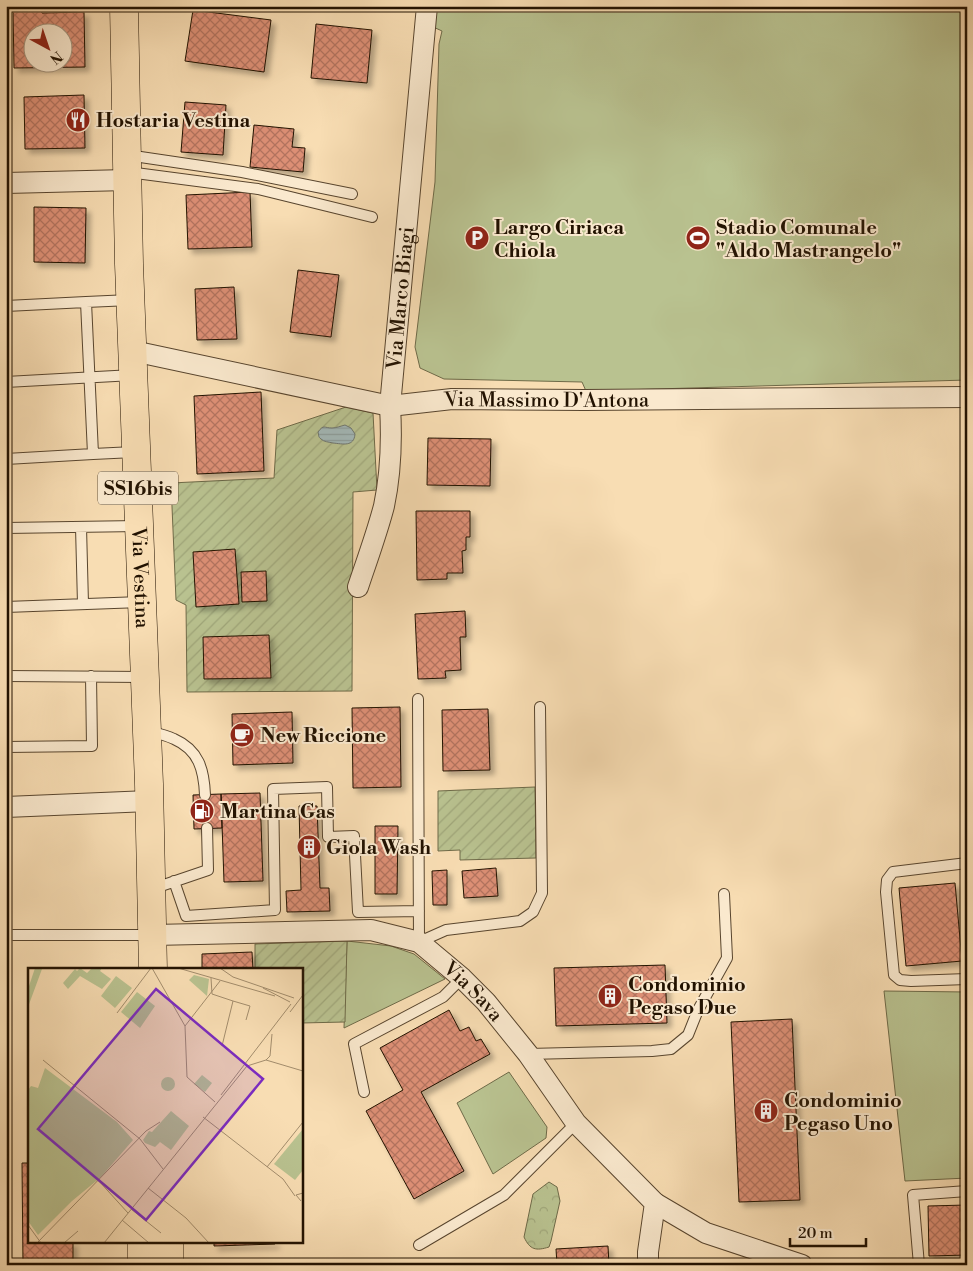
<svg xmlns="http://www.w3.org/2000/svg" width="973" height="1271" viewBox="0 0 973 1271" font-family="'Libre Bodoni',serif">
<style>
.grass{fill:#b9c290;stroke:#6e6a48}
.forest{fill:url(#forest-crowns);stroke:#6e6a48}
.garden{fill:url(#garden-furrows);stroke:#6e6a48}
.water{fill:url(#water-rules);stroke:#6f766f}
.building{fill:url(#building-cross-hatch);stroke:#221201;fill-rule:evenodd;filter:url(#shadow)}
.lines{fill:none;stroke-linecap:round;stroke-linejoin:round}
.lane-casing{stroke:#58452e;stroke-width:12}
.street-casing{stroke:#58452e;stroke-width:22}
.primary-casing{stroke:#221201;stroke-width:29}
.lane{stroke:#fae9ce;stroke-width:10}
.street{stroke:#fae9ce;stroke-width:20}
.primary{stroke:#f8ddb3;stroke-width:28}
.labels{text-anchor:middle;stroke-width:4;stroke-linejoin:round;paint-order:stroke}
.shield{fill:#fae9ce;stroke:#63523e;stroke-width:1}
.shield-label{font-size:19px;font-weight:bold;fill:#221201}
.poi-label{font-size:20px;font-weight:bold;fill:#221201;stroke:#fae9ce;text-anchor:start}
.street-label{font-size:20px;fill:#221201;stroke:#fae9ce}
.inset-road{fill:none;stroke:#a28c6c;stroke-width:1}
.view{fill:#7b2cbf;fill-opacity:0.15;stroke:#7b2cbf;stroke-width:2.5}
.inset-edge{fill:none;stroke:#221201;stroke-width:2.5}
</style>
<defs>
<pattern id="forest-crowns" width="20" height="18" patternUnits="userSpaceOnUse" patternTransform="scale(1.25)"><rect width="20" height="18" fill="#b9c290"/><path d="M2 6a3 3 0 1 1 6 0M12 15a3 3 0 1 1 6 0" fill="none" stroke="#9fa67a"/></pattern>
<pattern id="garden-furrows" width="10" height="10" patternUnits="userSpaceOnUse" patternTransform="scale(1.25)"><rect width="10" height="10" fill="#b9c290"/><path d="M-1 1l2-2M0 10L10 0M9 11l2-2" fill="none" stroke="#9fa67a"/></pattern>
<pattern id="water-rules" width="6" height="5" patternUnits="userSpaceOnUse" patternTransform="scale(1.25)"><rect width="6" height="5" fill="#a3b8b8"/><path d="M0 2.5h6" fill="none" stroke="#8c9d9c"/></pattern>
<pattern id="building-cross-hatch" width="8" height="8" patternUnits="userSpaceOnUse" patternTransform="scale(1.25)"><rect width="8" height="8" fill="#dc8f75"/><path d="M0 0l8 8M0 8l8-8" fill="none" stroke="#b2735e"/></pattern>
<filter id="shadow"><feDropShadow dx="4.5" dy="4.5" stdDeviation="2.5" flood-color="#0004"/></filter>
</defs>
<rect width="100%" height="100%" fill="#f8ddb3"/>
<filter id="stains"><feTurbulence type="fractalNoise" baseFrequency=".004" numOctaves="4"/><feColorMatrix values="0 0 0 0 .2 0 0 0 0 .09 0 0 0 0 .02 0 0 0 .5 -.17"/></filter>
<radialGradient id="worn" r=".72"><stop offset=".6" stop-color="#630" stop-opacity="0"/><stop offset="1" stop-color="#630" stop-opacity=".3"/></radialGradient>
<path class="grass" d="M433,6H967V380L586,391L582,382L444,379L420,368L415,347L435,182L439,44L442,31L429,25Z
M347,941L391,946L414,954L445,979L344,1028Z
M884,991L967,992V1178L905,1181Z
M509,1072L547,1127L546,1138L493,1174L457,1103Z"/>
<path class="forest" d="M549,1182L557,1187L560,1201L551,1241L549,1247C536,1251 530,1250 524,1237L533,1194Z"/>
<path class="garden" d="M346,407L373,413L377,490L353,492L352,691L187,692L186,605L176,600L171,483L274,478L277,430Z
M535,787L536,858L460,860V850L438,851V791Z
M347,941L345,1022L301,1023V970H255V944Z"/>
<path class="water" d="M345,425L351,428L355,434C354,447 343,444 333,443C329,442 324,442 321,439C318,437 319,435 318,432C324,424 324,428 332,428C336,428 341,426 345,425Z"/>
<path class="building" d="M13,10H41L42,13L84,12L85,67L14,68ZM32,32H62V62H32Z
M193,10L271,20L264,72L185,61Z
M316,24L372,30L367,83L311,78Z
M84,95L85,148L25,149L24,97Z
M185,102L226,105L223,155L181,152Z
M254,125L294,129L292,147L305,148L303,172L250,167Z
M250,192L252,247L188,249L186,195Z
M34,207L86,208L85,263L34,262Z
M298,270L339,275L331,337L290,332Z
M234,287L237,339L197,340L195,289Z
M261,392L264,471L197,474L194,396Z
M428,438L491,439L490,486L427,485Z
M416,511H470V537H466V550L462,551L463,573H447V579L417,580Z
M235,549L239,604L196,607L193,552Z
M266,571L267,601L242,602L241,572Z
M465,611L466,637H460L461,670L445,671L446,678L418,679L415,614Z
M269,635L271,678L204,679L203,637Z
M400,707L401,787L353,788L352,708Z
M488,709L490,770L443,771L442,710Z
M292,712L293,763L233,765L232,714Z
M260,793L263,881L224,882L221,794Z
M221,794L222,828L194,829L193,795Z
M299,806H317L320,888H329L330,911L287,912L286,891L301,890Z
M375,826H398L397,894H375Z
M496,868L498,896L464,898L462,871Z
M447,870V905H433L432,871Z
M955,883L962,961L906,966L899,888Z
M252,952L253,970H202V954Z
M665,965L667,1023L556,1026L554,968Z
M449,1010L460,1031L469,1027L476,1041L481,1039L490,1054L421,1092L464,1171L414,1199L366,1111L403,1090L380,1048Z
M792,1019L800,1200L739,1202L731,1022Z
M22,1163H29V1242H73V1265H23Z
M967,1205V1255L929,1256L928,1206Z
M214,1242H275V1244L214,1246Z
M608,1246L609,1265H557L556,1249Z
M264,1262L265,1265H216V1264Z"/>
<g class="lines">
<defs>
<path id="lane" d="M127,155L242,172L352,194
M128,172L258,189L372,217
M86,302L130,300
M6,306L86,302L93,454L6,459
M6,382L133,375
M93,454L134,452
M81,527L83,604
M6,528L138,526
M6,607L141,602
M6,676L144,677
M418,699L419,942L446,930L520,921L533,912L542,893L540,707
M147,731C156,733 166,735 174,739C199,750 204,770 205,795
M6,747L92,746L91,676
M967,863L893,872L887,880L886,892L894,975L900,980L911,981L967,979
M174,881L186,916L275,910L273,789L327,787L328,837L354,836L358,912L419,911
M152,889L208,870L207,828
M6,935H150
M528,1054L652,1051L671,1049L688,1035L698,1010L727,958L724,894
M364,1092L354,1044L443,997L462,978
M419,1245L504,1195L576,1123
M919,1265L913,1195L967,1191"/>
<g id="street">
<path d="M6,183L127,180"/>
<path id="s1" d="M133,351L390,406L452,399L585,400L967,397"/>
<path id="s2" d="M358,587C367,560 377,533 384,506C391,473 392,440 390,406L427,6"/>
<path d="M6,807L149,801"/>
<path id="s3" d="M153,935L371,930L419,942L462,978L486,1002L528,1054L576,1123L655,1203L648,1252V1265"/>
<path d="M655,1203L706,1233L802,1265"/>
</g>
<g id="primary">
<path id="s4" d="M124,6L129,264L149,784L153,970"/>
<path d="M142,1242V1265"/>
<path d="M169,1242V1265"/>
</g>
</defs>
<use href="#lane" class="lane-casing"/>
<use href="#street" class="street-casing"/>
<use href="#primary" class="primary-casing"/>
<use href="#lane" class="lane"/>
<use href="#street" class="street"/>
<use href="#primary" class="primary"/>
</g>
<defs>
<symbol id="restaurant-disc" viewBox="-11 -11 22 22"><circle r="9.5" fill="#8f2418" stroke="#fae9ce"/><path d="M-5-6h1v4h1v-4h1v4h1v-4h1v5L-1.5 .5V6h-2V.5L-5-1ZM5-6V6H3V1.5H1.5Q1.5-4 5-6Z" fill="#fff"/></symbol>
<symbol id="parking-disc" viewBox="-11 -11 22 22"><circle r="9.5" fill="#8f2418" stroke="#fae9ce"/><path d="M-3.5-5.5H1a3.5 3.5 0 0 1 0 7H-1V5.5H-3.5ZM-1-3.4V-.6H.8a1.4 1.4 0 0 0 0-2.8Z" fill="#fff"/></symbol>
<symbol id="stadium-disc" viewBox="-11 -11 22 22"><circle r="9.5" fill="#8f2418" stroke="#fae9ce"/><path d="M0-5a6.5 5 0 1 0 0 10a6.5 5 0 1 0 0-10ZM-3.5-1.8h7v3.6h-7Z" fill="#fff"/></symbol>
<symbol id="cafe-disc" viewBox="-11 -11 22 22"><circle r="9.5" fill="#8f2418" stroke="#fae9ce"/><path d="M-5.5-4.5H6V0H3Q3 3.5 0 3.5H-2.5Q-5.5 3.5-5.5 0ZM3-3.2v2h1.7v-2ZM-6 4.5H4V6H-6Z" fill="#fff"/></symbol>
<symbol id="fuel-disc" viewBox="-11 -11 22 22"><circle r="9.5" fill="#8f2418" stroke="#fae9ce"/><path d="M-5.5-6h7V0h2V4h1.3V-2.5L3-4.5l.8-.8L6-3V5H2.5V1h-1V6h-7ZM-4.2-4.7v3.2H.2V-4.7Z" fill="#fff"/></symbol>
<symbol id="building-disc" viewBox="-11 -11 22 22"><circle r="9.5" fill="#8f2418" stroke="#fae9ce"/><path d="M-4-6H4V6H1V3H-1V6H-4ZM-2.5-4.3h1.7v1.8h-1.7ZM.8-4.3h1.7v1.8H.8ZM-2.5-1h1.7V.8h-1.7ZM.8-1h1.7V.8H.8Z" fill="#fff"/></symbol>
</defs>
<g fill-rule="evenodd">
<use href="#restaurant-disc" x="64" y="106" width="28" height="28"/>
<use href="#parking-disc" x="463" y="224" width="28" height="28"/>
<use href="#stadium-disc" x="684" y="224" width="28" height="28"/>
<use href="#cafe-disc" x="228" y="721" width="28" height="28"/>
<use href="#fuel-disc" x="188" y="797" width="28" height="28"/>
<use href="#building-disc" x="295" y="833" width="28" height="28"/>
<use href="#building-disc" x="596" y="982" width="28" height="28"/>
<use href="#building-disc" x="752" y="1097" width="28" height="28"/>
</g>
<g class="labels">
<rect class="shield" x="98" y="471.5" width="80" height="33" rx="4"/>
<g class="shield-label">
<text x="138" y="495">SS16bis</text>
</g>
<g class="poi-label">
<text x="96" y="127">Hostaria Vestina</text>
<text x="494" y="234">Largo Ciriaca<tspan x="494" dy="23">Chiola</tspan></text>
<text x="716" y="234">Stadio Comunale<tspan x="716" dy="23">"Aldo Mastrangelo"</tspan></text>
<text x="260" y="742">New Riccione</text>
<text x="220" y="818">Martina Gas</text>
<text x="326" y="854">Giola Wash</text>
<text x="628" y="991">Condominio<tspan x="628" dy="23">Pegaso Due</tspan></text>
<text x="784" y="1107">Condominio<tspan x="784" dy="23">Pegaso Uno</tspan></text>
</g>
<g class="street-label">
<text dy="7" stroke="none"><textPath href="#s2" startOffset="294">Via Marco Biagi</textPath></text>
<text dy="7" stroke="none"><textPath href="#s1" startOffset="420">Via Massimo D'Antona</textPath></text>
<text dy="7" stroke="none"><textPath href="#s4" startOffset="572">Via Vestina</textPath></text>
<text dy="7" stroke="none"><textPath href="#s3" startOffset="341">Via Sava</textPath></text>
</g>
</g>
<g transform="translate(28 968)">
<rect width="275" height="275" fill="#f8ddb3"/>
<path d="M7,0L14,1L0,39V21ZM166,7L181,11L179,28L161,12ZM88,8L104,20L87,40L73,28ZM109,24L127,38L112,60L93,44ZM17,100L89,154L105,172L73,209L44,233L10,267L0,253V122L3,118L10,120Z" fill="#b9c290"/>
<path d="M275,161V202L267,212L246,196Z" fill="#b9c290"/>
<path d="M52,0L59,5L64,0H74L72,3L83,11L74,21L52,8L40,21L35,15L47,1L49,3ZM174,107L184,115L177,124L166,116ZM133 116a7 7 0 1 1 14 0a7 7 0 1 1-14 0ZM143,143L161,158L143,182L132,174L127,179L117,175L115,172L121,163L124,164Z" fill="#b9c290"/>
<path class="inset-road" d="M124,0L157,58M150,0L247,28M192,0L205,9L266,30M183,10L184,26M235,20L262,34M184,26L205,33L194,78M205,33L222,38L218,52M262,44L275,27M89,45L123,0M15,92L112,171L135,201M238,92L242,88L244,66M193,127L263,36M187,134L159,109L157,58L192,13M175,149L255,211L267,228M239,199L275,154M70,212L100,245M120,220L158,250L181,275M273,233L268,227L275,225M103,241L133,265M94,252L121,275M0,257L13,275M9,275L118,163L132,154M36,275L50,263M76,275L219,98L238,92L275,103"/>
<path class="view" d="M128,21L235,111L118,252L10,161Z"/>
<rect width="275" height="275" class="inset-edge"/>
</g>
<rect width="973" height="1271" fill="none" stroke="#f8ddb3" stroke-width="25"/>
<rect x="8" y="8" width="958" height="1256" fill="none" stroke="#221201" stroke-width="2.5"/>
<rect x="12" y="12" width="948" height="1246" fill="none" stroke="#221201"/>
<g transform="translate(48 48) rotate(140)"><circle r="24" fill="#fae9ce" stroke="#a4937c"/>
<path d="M0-4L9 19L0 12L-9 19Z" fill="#8f2418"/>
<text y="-8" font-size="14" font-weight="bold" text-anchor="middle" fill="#221201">N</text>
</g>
<path d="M790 1238v8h76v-8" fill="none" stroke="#221201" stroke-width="2.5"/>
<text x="798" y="1238" font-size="15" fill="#221201" stroke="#fae9ce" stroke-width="4" paint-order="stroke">20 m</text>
<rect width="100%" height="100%" filter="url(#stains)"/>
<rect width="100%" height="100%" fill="url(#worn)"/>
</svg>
